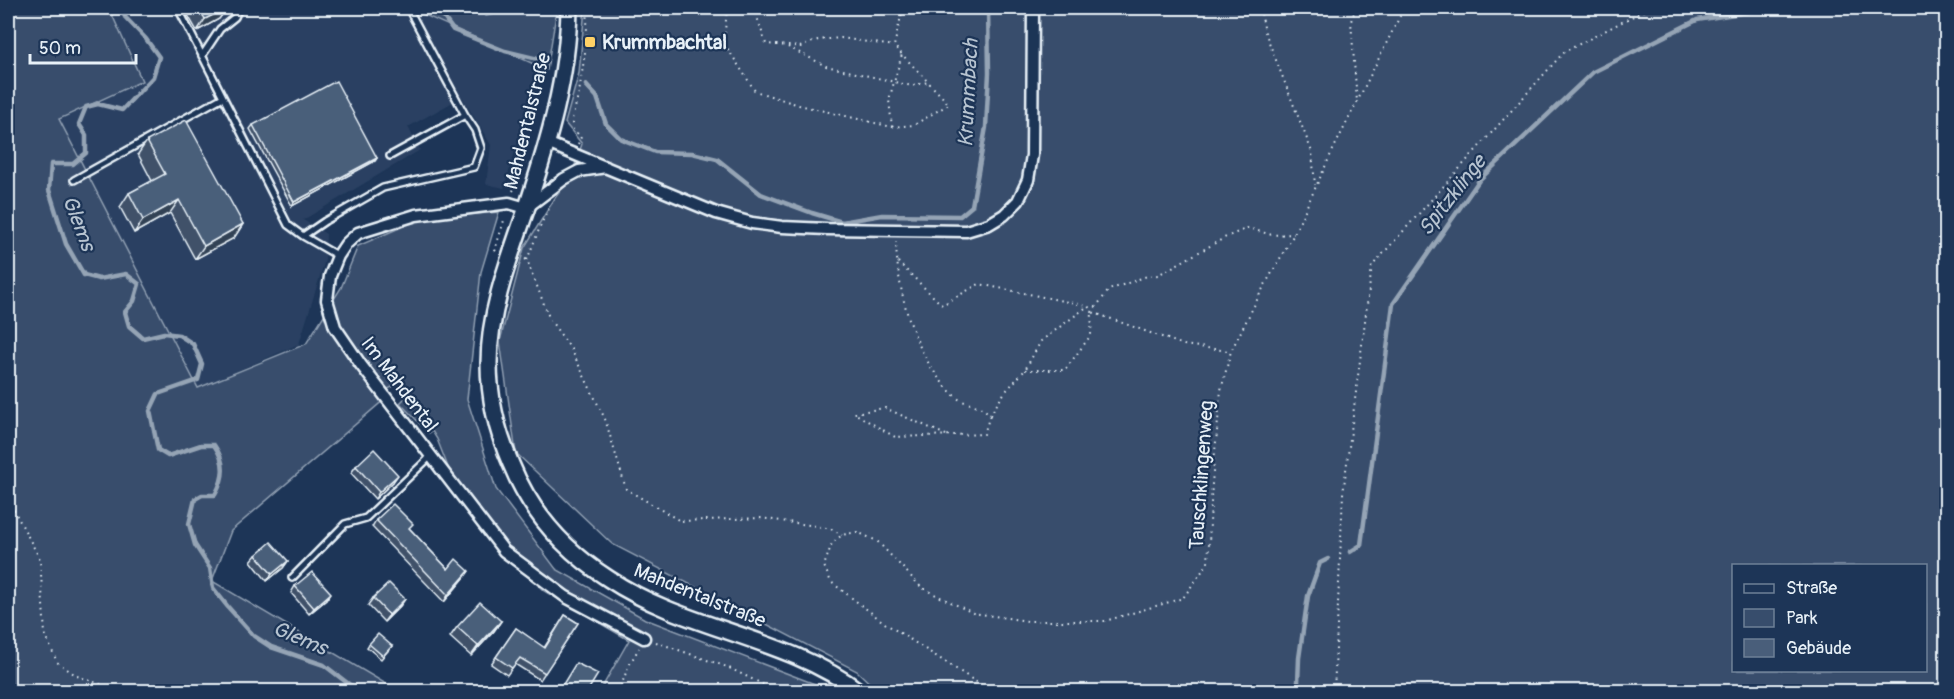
<svg xmlns="http://www.w3.org/2000/svg" width="1954" height="699" viewBox="0 0 1954 699" font-family="Pangolin,sans-serif">
<style>
.built{fill:#2a4162}
.green{fill:#374d6c;stroke:#909fb2;stroke-width:1.5;fill-rule:evenodd}
.lines{fill:none;stroke-linecap:round;stroke-linejoin:round}
.stream{stroke:#95a4b5;stroke-width:4.5}
.lane-casing{stroke:#e8f1f8;stroke-width:10}
.street-casing{stroke:#e8f1f8;stroke-width:15}
.secondary-casing{stroke:#e8f1f8;stroke-width:20}
.path{stroke:#e8f1f8;stroke-width:2;stroke-dasharray:1.5 4.5;stroke-linecap:butt}
.lane{stroke:#1d3557;stroke-width:5}
.street{stroke:#1d3557;stroke-width:10}
.secondary{stroke:#1d3557;stroke-width:15}
.wall{fill:#3f5169;stroke:#e8f1f8;stroke-width:1.5}
.shaded-wall{fill:#334255;stroke:#e8f1f8;stroke-width:1.5}
.building{fill:#495e7a;stroke:#e8f1f8;stroke-width:1.5}
.poi-dot{fill:#ffd166;stroke:#1d3557;stroke-width:2}
.labels{text-anchor:middle;stroke-width:4.5;stroke-linejoin:round;paint-order:stroke}
.poi-label{font-size:20px;font-weight:bold;fill:#e8f1f8;stroke:#1d3557;text-anchor:start}
.street-label{font-size:20px;fill:#e8f1f8;stroke:#1d3557}
.water-label{font-size:21px;font-style:italic;fill:#b7c4d1;stroke:#1d3557}
</style>
<rect width="100%" height="100%" fill="#1d3557"/>
<filter id="ink" filterUnits="userSpaceOnUse"><feTurbulence type="fractalNoise" baseFrequency=".0167" numOctaves="2"/><feDisplacementMap in="SourceGraphic" scale="12" xChannelSelector="R" yChannelSelector="G"/><feConvolveMatrix kernelMatrix="1 2 1 2 8 2 1 2 1" color-interpolation-filters="sRGB"/></filter>
<g filter="url(#ink)">
<path class="built" d="M109,8H416L420,13L540,68L504,188L486,184L491,145L462,97L408,127L420,150L303,220L326,234L325,260L299,344L198,388L59,119L142,81Z
M475,8H523L486,16Z"/>
<path class="green" d="M8,8H109L142,81L59,119L198,388L306,344L341,288L358,246L420,219L499,212L481,272L467,399L496,489L556,569L645,619L820,686L825,691H600L629,640L544,591L493,543L457,490L437,439L432,431L429,433L400,403L407,396L398,384L382,392L386,398L231,531L212,581L398,691H8Z
M416,8H477L486,16L523,8H557L547,70L420,13Z
M585,8H1946V691H878L857,671L612,544L516,453L500,341L524,248L555,198L571,177L582,144L565,123L579,73ZM1734,566H1926V670H1734Z"/>
<g class="lines">
<path class="stream" d="M122,8L125,17L146,39L159,57L153,77L122,110L98,104L86,107L79,124L86,135V153L73,164H51L49,190L66,244L84,275L99,279L126,274L139,284L134,301L125,312L129,326L143,338L164,333L179,335L193,344L202,364L198,380L158,394L150,411L158,450L168,456L201,445H214C226,462 225,477 215,495H202L195,499L189,524L195,545L210,568L213,588L228,607L254,636L271,647L324,665L350,685L371,692
M437,8L453,30L505,51L542,60
M586,85L597,97L606,124L621,139L655,152L692,153L717,159L761,194L812,213L842,222L882,215L960,216L972,206L986,127L989,73L988,8
M1350,552L1361,545L1393,304L1480,179L1593,72L1697,20L1772,8
M1294,692L1298,683L1299,658L1308,596L1320,563L1328,559"/>
<defs>
<path id="lane" d="M178,8L288,225L303,236
M408,8L465,115
M202,56L220,29L235,17L239,8
M74,180L223,97
M338,256L303,236L325,221L383,188L474,167L481,148L475,130L465,115L390,156
M292,578L345,524L366,518L431,456"/>
<path id="street" d="M547,143L716,213L752,223L782,227L827,229L966,231L989,224L1004,215L1018,201L1028,180L1032,155L1033,8
M606,167L579,171L564,179L526,208L509,203L416,215L358,233L346,244L338,256L330,276L327,300L335,327L361,365L504,551L566,597L644,638"/>
<path id="secondary" d="M569,8C568,78 548,143 526,210C509,259 489,311 489,363C489,399 497,432 511,464C531,513 565,551 609,579C686,630 785,636 860,692"/>
</defs>
<use href="#lane" class="lane-casing"/>
<use href="#street" class="street-casing"/>
<use href="#secondary" class="secondary-casing"/>
<path class="path" d="M727,8L724,43L755,91L799,105L892,127L914,125L949,104L894,46L903,8
M754,8L766,44L800,47L818,40L841,38L894,46
M1260,8L1265,32L1312,152L1315,185
M1356,8L1351,21L1357,102
M788,47L826,66L912,86L928,82
M892,127L889,100L902,54
M578,144L581,137L572,128V119L579,93L586,46L588,8
M513,191L525,162
M896,241C897,293 915,360 955,396C965,406 979,402 990,415L1005,392L1025,370L1041,341L1088,306L1092,312L1109,290L1147,276L1158,275L1226,237L1248,228L1272,235L1294,234
M496,251L495,250L505,217
M525,259L527,260L550,320L571,349L605,419L626,489L680,521L760,518L816,526L831,529L842,535
M527,260L542,222L551,205
M898,262L942,305L979,284L1088,306
M1025,370H1065L1091,335L1092,312L1184,345L1229,351
M946,435L885,408L854,413L895,437L984,434L990,415
M8,499L40,559L45,634L57,662L77,676L123,692
M656,642L727,667L779,692
M619,692L628,667L639,648
M992,692L886,624L831,582L824,566L832,543L842,535L857,532L877,541L922,588L973,613L1028,621H1105L1183,598L1208,563L1212,483L1221,390L1231,351L1261,292L1294,234L1331,154L1404,8
M1334,692L1343,494L1372,266L1564,52L1649,8"/>
<use href="#lane" class="lane"/>
<use href="#street" class="street"/>
<use href="#secondary" class="secondary"/>
</g>
<path class="wall" d="M184,8H227L219,19L197,31Z
M253,125L377,158L375,161L292,206L250,129Z
M147,141L243,224L234,238L195,259L170,213L134,233L120,207L129,193L152,181L138,154Z
M356,466L393,482L375,499L351,473Z
M376,520L410,529L448,569L464,578L444,602L372,527Z
M256,555L288,561L283,568L267,581L251,561Z
M295,586L326,600L309,614L291,593Z
M373,598L405,599L400,606L384,622L368,605Z
M565,615L578,623L540,680L515,664L507,675L491,664L516,628L544,648Z
M501,621L494,631L471,656L450,637L457,627Z
M369,644L392,646L381,659L367,647Z"/>
<path class="shaded-wall" d="M227,8L219,19L197,31L205,19Z
M377,158L375,161L292,206L294,202Z
M179,200L170,213L134,233L143,220Z
M243,224L234,238L195,259L204,246Z
M398,475L393,482L375,499L379,492Z
M288,561L283,568L267,581L272,574Z
M469,571L464,578L444,602L448,595Z
M331,593L326,600L309,614L314,608Z
M405,599L400,606L384,622L389,615Z
M501,621L494,631L471,656L478,646Z"/>
<path class="building" d="M199,8H227L205,19Z
M336,81L377,158L294,202L253,125Z
M186,120L243,224L204,246L179,200L143,220L129,193L165,174L147,141Z
M374,449L398,475L379,492L356,466Z
M393,504L413,524L409,528L448,569L456,559L469,571L448,595L376,520Z
M271,542L288,561L272,574L256,555Z
M312,572L331,593L314,608L295,586Z
M389,583L405,599L389,615L373,598Z
M480,602L501,621L478,646L457,627Z
M565,615L578,623L545,673L520,658L512,668L496,657L516,628L545,648Z
M378,634L392,646L383,656L369,644Z
M576,663L598,674L587,692H564L560,689Z"/>
</g>
<rect class="poi-dot" x="584" y="36" width="12" height="12" rx="3"/>
<g class="labels">
<g class="poi-label">
<text x="602" y="49">Krummbachtal</text>
</g>
<g class="street-label">
<text transform="translate(527 121) rotate(-76)" y="7">Mahdentalstraße</text>
<text transform="translate(400 384) rotate(53)" y="7">Im Mahdental</text>
<text transform="translate(1201 475) rotate(-86)" y="7">Tauschklingenweg</text>
<text transform="translate(700 595) rotate(22)" y="7">Mahdentalstraße</text>
</g>
<g class="water-label">
<text transform="translate(968 93) rotate(-87)" y="7">Krummbach</text>
<text transform="translate(1452 195) rotate(-52)" y="7">Spitzklinge</text>
<text transform="translate(79 223) rotate(69)" y="7">Glems</text>
<text transform="translate(300 638) rotate(23)" y="7">Glems</text>
</g>
</g>
<rect width="1954" height="699" fill="none" stroke="#1d3557" stroke-width="30"/>
<rect x="15" y="15" width="1924" height="669" fill="none" stroke="#e8f1f8" stroke-width="2" filter="url(#ink)"/>
<rect x="1732" y="564" width="195" height="108" fill="#1d3557" stroke="#6e8097" stroke-width="1.5"/>
<rect x="1744" y="584" width="30" height="9" fill="#1d3557" stroke="#6e8097" stroke-width="1.5"/>
<text x="1786" y="594" font-size="18" fill="#e8f1f8">Straße</text>
<rect x="1744" y="609" width="30" height="18" fill="#374d6c" stroke="#6e8097" stroke-width="1.5"/>
<text x="1786" y="624" font-size="18" fill="#e8f1f8">Park</text>
<rect x="1744" y="639" width="30" height="18" fill="#495e7a" stroke="#6e8097" stroke-width="1.5"/>
<text x="1786" y="654" font-size="18" fill="#e8f1f8">Gebäude</text>
<path d="M30 54v9h106v-9" fill="none" stroke="#e8f1f8" stroke-width="3"/>
<text x="39" y="54" font-size="18" fill="#e8f1f8" stroke="#1d3557" stroke-width="4.5" paint-order="stroke">50 m</text>
</svg>
